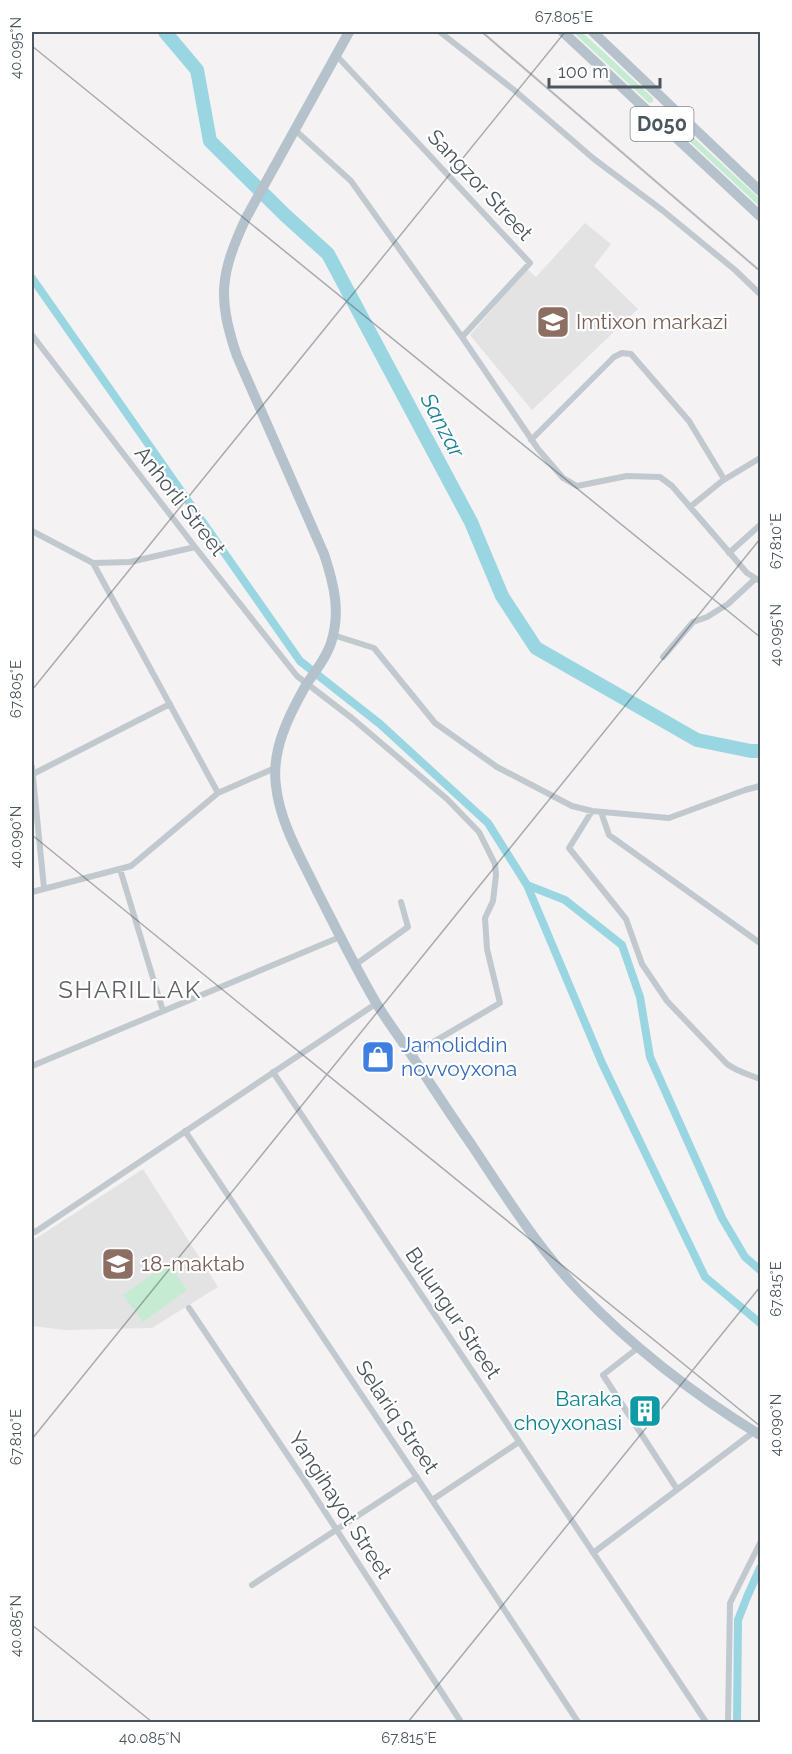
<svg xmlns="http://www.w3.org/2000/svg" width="792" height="1754" viewBox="0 0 792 1754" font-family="Raleway,sans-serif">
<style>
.education{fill:#e4e3e3}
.green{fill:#c6ebd3}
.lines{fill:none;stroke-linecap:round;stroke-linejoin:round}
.canal{stroke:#99d6e2;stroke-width:8}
.river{stroke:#99d6e2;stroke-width:14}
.street{stroke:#c1c9ce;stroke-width:6}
.primary{stroke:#b5c2cc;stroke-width:10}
.rail{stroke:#b5b7bb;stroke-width:2}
.ticks{fill:none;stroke:#4b555d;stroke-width:1.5;stroke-opacity:0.45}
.labels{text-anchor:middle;stroke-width:4.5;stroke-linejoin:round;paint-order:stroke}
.shield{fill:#fff;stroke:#81888e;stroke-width:1.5}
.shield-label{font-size:20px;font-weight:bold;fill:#4b555d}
.street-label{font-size:21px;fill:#4b555d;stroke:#fff}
.education-label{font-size:21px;fill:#785e54;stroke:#fff;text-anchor:start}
.shop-label{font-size:21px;fill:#366cbe;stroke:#fff;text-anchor:start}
.culture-label{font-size:21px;fill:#0d838f;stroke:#fff;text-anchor:end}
.water-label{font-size:22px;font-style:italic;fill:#1d8196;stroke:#fff}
.quarter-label{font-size:24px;letter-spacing:1.5px;fill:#5f6266;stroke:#fff}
.neatline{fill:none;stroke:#4b555d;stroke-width:2}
.ticks-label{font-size:15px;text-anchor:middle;fill:#4b555d}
</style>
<rect width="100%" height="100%" fill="#f4f2f2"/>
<path class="education" d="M585,223L611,244L594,266L638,309L532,410L470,335L527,269L536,277Z
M143,1169L218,1287L152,1328L65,1330L32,1326V1241Z"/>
<path class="green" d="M573,32H582L653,98V102L649,103Z
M669,115L760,199V207L667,120L666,118Z
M168,1263L187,1290L143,1322L123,1295Z"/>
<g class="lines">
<path class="canal" d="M32,278L300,661L380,724L488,823L527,885L602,1063L705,1277L760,1323
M527,885L565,900L622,945L640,997L650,1057L722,1218L745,1257L760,1270
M737,1722L738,1620L747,1597L760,1568"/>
<path class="river" d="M165,32L197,70L210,141L285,215L328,254L471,522L502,596L536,648L697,740L751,751H760"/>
<path class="street" d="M440,32L514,90L594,159L662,210L735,270L760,294
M336,55L530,263L462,337L538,449L563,478L577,486L627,476L660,477L672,486L747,573L760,581
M295,130L351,181L462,337
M32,335L195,547L297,676L353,719L447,799L479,832L495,864L496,875L493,901L485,918L487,949L500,1003L411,1055
M531,440L614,357L622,353L631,354L689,421L724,479
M690,507L722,481L760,458
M32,531L93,563L130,562L195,547
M729,553L760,525
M93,563L218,793
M333,635L374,648L435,723L497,767L572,806L592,811L669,818L745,790L760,786
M663,657L693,622L707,617L728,604L755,579
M32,767L44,888
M33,774L170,704
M592,811L569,848L626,919L642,964L667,1001L727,1064C738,1072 748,1074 760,1079
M601,812L609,835L760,943
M120,869L163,1011
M32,892L131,866L218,793L275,768
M355,965L408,927L401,902
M32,1066L340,937
M273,1072L706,1722
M185,1131L452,1530L578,1722
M32,1230L35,1232L377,1003
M189,1308L305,1481L461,1722
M639,1347L603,1375L677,1489
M432,1500L519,1442
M593,1553L755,1431
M252,1585L417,1477
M728,1722L730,1603L760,1543"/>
<path class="primary" d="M349,32L246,218C220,274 217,298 237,356L324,554C334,584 341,612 331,643C326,659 315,671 306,685C289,715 271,750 276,786C280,823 301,858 317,891C336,928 354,965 375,1001C385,1018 397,1034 408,1050C429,1081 449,1113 471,1144C505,1195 537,1247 579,1291C634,1349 693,1394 760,1435
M563,32L760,216
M593,32L760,191"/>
<path class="rail" d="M482,32L760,271"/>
</g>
<path class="ticks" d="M32,46L760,637M32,690L565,32M32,835L760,1426M32,1439L760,539M32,1625L152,1722M408,1722L760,1287"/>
<defs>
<symbol id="university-square" viewBox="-11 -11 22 22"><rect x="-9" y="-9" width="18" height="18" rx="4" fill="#8d6e63" stroke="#fff"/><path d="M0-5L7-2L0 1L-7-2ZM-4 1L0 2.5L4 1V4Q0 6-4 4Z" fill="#fff"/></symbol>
<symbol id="shop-square" viewBox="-11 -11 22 22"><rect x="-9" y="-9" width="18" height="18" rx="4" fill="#3f7fe0" stroke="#fff"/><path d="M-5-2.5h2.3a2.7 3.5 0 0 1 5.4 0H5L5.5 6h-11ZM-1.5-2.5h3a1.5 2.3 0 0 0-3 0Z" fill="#fff"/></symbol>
<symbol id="school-square" viewBox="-11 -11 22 22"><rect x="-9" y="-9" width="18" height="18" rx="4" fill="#8d6e63" stroke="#fff"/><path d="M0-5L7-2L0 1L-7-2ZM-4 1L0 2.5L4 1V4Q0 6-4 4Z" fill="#fff"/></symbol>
<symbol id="building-square" viewBox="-11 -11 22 22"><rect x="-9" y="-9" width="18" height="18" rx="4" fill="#0f9aa8" stroke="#fff"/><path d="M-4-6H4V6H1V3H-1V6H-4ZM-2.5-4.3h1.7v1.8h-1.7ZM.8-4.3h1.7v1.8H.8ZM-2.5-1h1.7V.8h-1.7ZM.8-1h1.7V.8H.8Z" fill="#fff"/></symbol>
</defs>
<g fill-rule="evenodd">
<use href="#university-square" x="534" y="303" width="38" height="38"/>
<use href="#shop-square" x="359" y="1038" width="38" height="38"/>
<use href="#school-square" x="99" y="1245" width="38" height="38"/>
<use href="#building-square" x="626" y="1392" width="38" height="38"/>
</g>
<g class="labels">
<rect class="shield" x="630.5" y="107" width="63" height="34" rx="4.5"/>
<g class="shield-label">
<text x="662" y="131">D050</text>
</g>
<g class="street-label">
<text transform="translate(480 185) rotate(47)" y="7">Sangzor Street</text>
<text transform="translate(180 501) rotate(52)" y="7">Anhorli Street</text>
<text transform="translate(453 1313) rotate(56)" y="7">Bulungur Street</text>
<text transform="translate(397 1417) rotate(56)" y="7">Selariq Street</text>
<text transform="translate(340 1505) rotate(57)" y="7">Yangihayot Street</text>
</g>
<g class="education-label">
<text x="576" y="329">Imtixon markazi</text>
<text x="141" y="1271">18-maktab</text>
</g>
<g class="shop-label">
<text x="401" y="1052">Jamoliddin<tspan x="401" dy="24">novvoyxona</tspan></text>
</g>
<g class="culture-label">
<text x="622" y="1406">Baraka<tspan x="622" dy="24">choyxonasi</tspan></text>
</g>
<g class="water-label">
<text transform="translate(443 425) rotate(62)" y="8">Sanzar</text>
</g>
<g class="quarter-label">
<text x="130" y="998">SHARILLAK</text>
</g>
</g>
<rect width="792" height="1754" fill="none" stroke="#ffffff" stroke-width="66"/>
<path d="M549 78v9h111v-9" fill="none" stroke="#4b555d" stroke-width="3"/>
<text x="558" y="78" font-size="18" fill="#4b555d" stroke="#ffffff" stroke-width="4.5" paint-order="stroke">100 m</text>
<rect x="33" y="33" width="726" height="1688" class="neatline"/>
<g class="ticks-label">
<text x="564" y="22">67.805°E</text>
<text transform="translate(16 48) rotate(-90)" y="5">40.095°N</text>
<text transform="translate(776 541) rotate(-90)" y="5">67.810°E</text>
<text transform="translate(776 635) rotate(-90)" y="5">40.095°N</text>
<text transform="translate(16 689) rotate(-90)" y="5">67.805°E</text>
<text transform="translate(16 837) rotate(-90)" y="5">40.090°N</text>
<text transform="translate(776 1289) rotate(-90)" y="5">67.815°E</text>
<text transform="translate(776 1425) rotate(-90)" y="5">40.090°N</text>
<text transform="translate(16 1437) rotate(-90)" y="5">67.810°E</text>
<text transform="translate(16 1626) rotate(-90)" y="5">40.085°N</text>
<text x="150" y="1743">40.085°N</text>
<text x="409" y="1743">67.815°E</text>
</g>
</svg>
